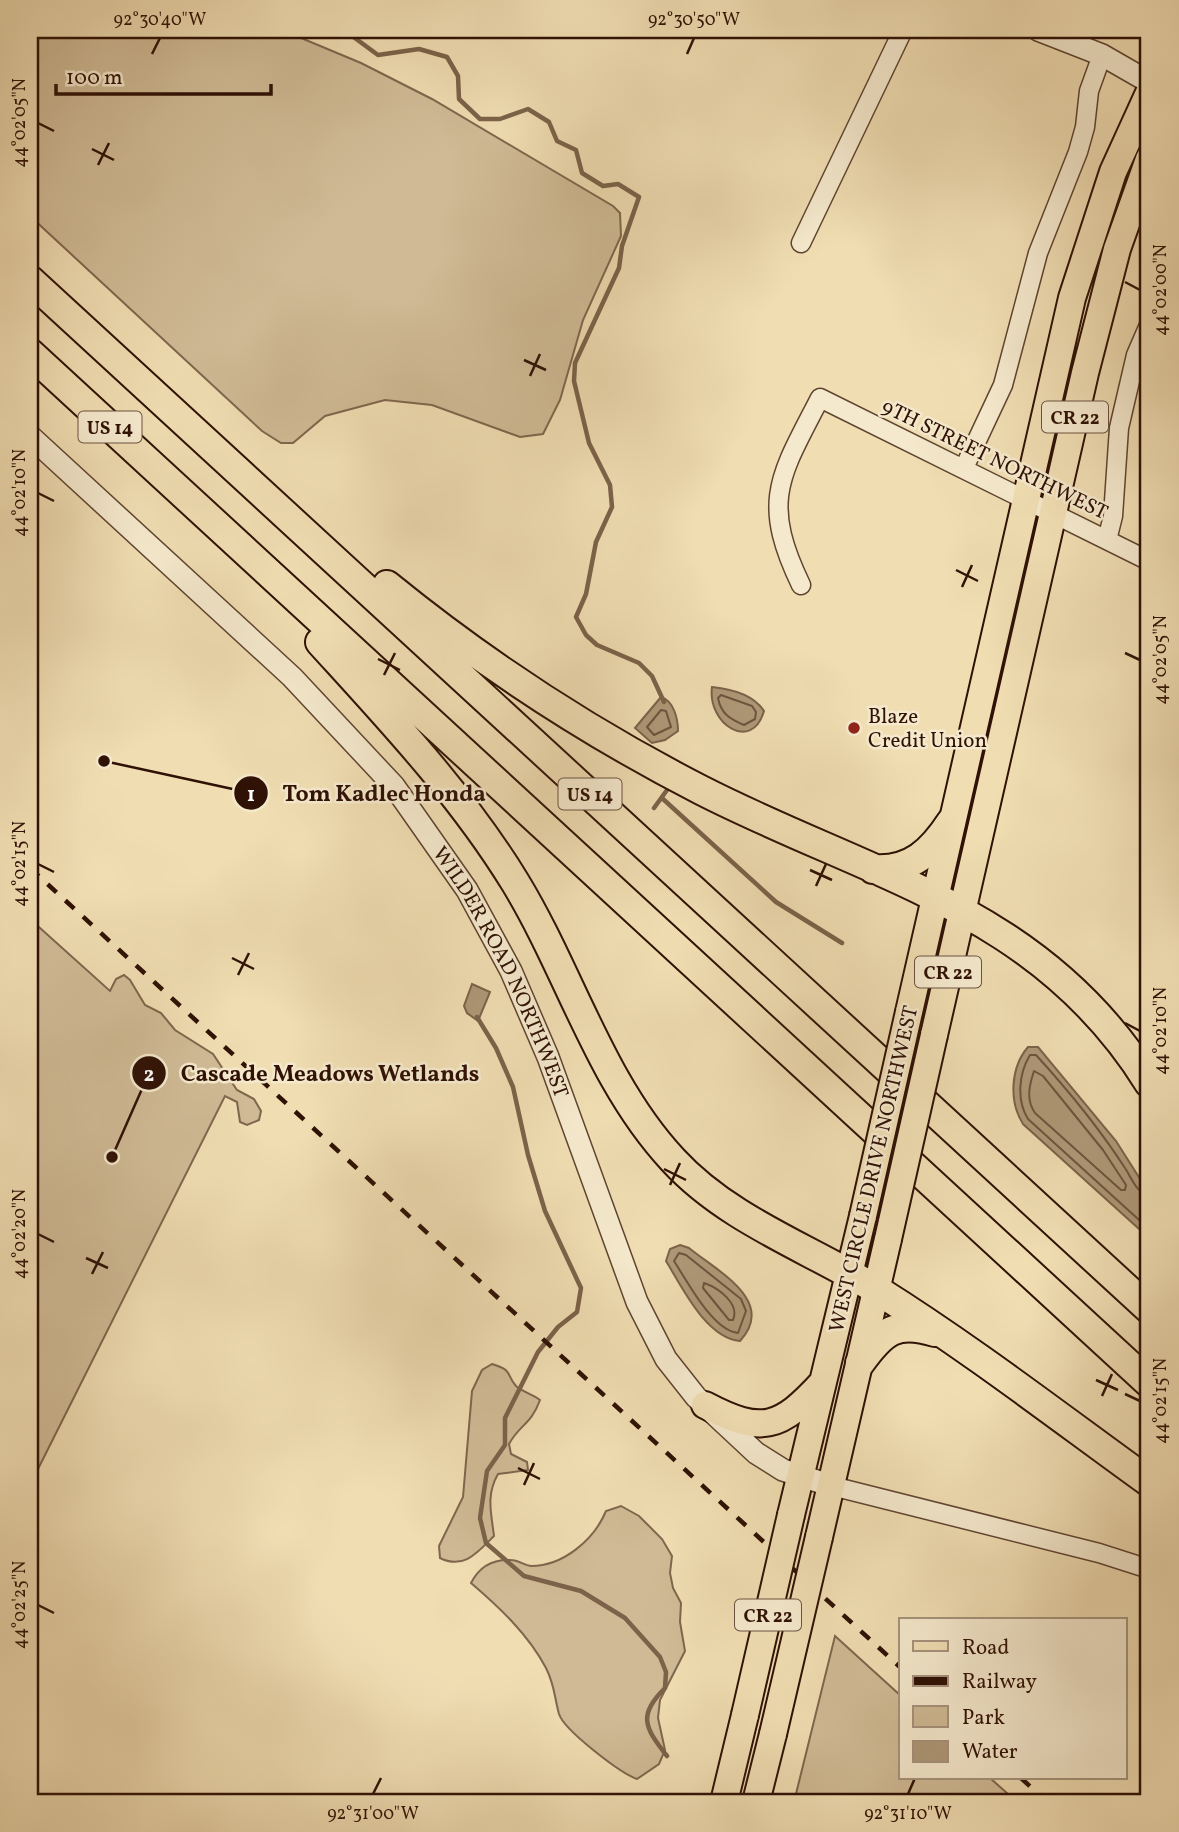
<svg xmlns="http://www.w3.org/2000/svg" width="1179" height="1832" viewBox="0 0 1179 1832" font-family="Vollkorn,serif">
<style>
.green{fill:#cfba95;stroke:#7f664d;stroke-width:2}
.water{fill:#ae9877;stroke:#7b6249;stroke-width:2}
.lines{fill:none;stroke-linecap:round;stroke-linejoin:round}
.shore{stroke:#6e543e;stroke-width:2}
.stream{stroke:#7b6249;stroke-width:4.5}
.minor-casing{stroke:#5f4430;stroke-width:21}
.tertiary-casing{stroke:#5f4430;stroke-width:24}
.primary-casing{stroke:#2f1105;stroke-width:30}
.trunk-casing{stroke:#2f1105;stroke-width:32}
.minor{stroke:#f5e9cd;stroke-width:18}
.tertiary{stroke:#f5e9cd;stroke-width:21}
.primary{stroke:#f0ddb2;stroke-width:26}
.trunk{stroke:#f0ddb2;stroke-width:28}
.rail{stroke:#2f1105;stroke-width:4.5;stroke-dasharray:12 12;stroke-linecap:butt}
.primary-bridge-casing{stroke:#2f1105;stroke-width:30;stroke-linecap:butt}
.primary-bridge{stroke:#f0ddb2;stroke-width:26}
.ticks{fill:none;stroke:#2f1105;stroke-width:2.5}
.poi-dot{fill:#8f2418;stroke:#f5e9cd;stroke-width:2.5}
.labels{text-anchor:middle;stroke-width:5;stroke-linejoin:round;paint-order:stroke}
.shield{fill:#f5e9cd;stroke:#6a5241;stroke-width:2}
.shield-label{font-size:19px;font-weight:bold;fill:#2f1105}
.street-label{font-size:21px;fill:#2f1105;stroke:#f5e9cd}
.poi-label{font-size:21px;fill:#2f1105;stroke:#f5e9cd;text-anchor:start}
.leader{fill:none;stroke:#2f1105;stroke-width:2.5}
.callout-dot{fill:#2f1105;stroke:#f5e9cd;stroke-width:2.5}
.mark-label{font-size:21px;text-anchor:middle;font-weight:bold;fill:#fff}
.callout-label{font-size:23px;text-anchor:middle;font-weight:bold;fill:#2f1105;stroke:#f5e9cd;stroke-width:5;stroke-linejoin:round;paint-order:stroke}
.neatline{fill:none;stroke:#2f1105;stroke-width:2.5}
.ticks-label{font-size:18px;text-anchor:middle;fill:#2f1105}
</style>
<rect width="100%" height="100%" fill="#f0ddb2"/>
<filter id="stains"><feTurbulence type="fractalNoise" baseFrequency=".00286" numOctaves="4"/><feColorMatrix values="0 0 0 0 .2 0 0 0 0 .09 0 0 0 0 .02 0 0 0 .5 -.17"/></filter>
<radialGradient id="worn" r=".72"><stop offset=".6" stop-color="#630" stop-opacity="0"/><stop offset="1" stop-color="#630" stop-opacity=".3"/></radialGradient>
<path class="green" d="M30,30H282L361,63L432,99L613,206L620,213L621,236L583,320L560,400L543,434L520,437L432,405L385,400L325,416L293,443H281L262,431L30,216Z
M30,919L110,991L116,979L124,975L130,980L145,1005L161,1013L175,1030L213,1054L237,1090L254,1099L261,1111L259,1120L247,1125L240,1122L237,1102L225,1096L30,1485Z
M492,1364C514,1371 505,1373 516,1386C521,1391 534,1395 540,1400C531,1425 520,1424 509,1444L511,1454L527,1462L528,1470L498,1474C486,1495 491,1512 494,1536C478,1552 464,1570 440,1558L439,1546L463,1497L472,1391L482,1370Z
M621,1506L639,1516L662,1539L672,1556L670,1573L673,1588L681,1603L680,1622L685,1651L660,1700L658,1718L665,1750L659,1764L637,1779C620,1773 564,1730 559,1714C554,1696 555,1686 546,1668C528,1634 499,1607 471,1583C479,1567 493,1559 511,1560C518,1560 524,1565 531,1566C563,1566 594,1540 606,1511Z
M835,1636L901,1696V1778H990L1017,1802H794Z"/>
<path class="water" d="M712,687C732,689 753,694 764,711C752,753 707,724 712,687Z
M661,697C674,701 678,719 678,731L665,740L652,743L635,728Z
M472,984L490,992L478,1021L467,1013L464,1006Z
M1028,1047H1038L1116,1141L1149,1193V1238L1023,1124C1009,1102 1010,1068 1028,1047Z
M680,1245L689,1248C717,1271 777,1301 740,1341C706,1338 682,1287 666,1261L670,1249Z"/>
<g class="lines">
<path class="shore" d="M721,695L752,706L756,712L755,719L744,725C730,719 721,714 718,698Z
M661,710L666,711L671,727L654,735L647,727Z
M1034,1071L1043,1076L1103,1150L1126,1185L1125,1190H1121L1035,1113C1026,1100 1029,1086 1034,1071Z
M1149,1195C1137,1194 1131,1177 1125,1168C1099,1128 1068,1090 1036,1055H1030C1019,1073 1016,1100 1028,1119L1149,1229
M679,1253L686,1255L741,1299L746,1311L738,1333C713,1331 687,1281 674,1261Z
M704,1283C719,1288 740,1304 733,1320H729L703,1288Z"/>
<path class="stream" d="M344,30L378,55L419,49L447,57L458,76L459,99L480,119H500L528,109L549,122L557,141L576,150L582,173L603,186L618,184L639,197L622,246L619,268L575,363L574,381L589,443L610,485L612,507L596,542L586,594L576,617L586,635L597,645L639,663L652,676L664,702
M663,799L776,902L842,943
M654,808L667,790
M477,1017L496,1048L513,1087L528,1155L545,1211L581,1288L577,1312L558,1327L538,1352L505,1418V1445L487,1471L480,1518L486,1543L524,1576L581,1591L625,1618L660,1657L666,1672L665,1688C638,1715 644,1727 667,1756"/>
<defs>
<path id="minor" d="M801,243L903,30
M964,468L1003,385L1038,253L1078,152L1085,127L1089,91L1102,55
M1107,540L1113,516L1119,428L1136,355L1149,325
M801,585C760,500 780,476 820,398L1149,561
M832,1486L1099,1553L1149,1569"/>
<g id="tertiary">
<path d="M1038,30L1102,55L1149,82"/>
<path id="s1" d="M30,436L292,677L394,786L467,890L511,971L548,1057L637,1302L666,1359L696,1397L756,1453L783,1470L832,1486"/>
</g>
<path id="primary" d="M909,1012L1072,298L1113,172L1149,93
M934,1035L1085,373L1117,249L1149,159
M705,1405C762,1435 780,1429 823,1382
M791,1515L863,1216
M819,1537L888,1239
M724,1802L745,1715
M756,1802L773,1734"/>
<path id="trunk" d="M30,280L1149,1309
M30,353L1149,1383
M387,585C484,664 590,733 701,790C871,877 1041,909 1149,1083
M320,642C389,718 461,794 515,882C570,972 600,1082 673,1160C728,1220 809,1248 877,1290C971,1349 1059,1417 1149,1482
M873,869C911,872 932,851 951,822
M860,1363C883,1331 896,1320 935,1332"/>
</defs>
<use href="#minor" class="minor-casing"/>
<use href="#tertiary" class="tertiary-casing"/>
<use href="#primary" class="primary-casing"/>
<use href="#trunk" class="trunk-casing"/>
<use href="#minor" class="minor"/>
<use href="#tertiary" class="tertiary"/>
<use href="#primary" class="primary"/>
<use href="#trunk" class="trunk"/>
<path class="rail" d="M30,868L901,1668
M1021,1778L1047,1802"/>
<defs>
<path id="primary-bridge" d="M863,1216L909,1012
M888,1239L934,1035
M745,1715L791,1515
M773,1734L819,1537"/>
</defs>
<use href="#primary-bridge" class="primary-bridge-casing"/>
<use href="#primary-bridge" class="primary-bridge"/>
</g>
<path class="ticks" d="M152,54L160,38M687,54L694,38M38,123L54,131M92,149L114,160M98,165L109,143M1125,282L1140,290M524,360L546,370M530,376L540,354M38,493L54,501M956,570L978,581M962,587L972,565M1125,653L1140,660M378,659L400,670M384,675L395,653M38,864L54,872M810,870L832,880M816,886L826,864M232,958L254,969M238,975L249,953M1125,1023L1140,1031M664,1169L686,1180M670,1185L680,1163M38,1234L54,1242M86,1258L108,1268M92,1274L103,1252M1096,1380L1118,1390M1125,1394L1140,1401M1102,1396L1112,1374M518,1468L540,1479M524,1485L534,1463M38,1605L54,1613M373,1794L381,1778M908,1794L915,1778"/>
<circle class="poi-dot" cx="854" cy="728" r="7"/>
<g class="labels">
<g class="shield">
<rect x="1042" y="401.5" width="66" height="31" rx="5"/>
<rect x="78.5" y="411.5" width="63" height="31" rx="5"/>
<rect x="558.5" y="778.5" width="63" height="31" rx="5"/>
<rect x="915" y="956.5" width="66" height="31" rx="5"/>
<rect x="735" y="1599.5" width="66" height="31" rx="5"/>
</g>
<g class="shield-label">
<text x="1075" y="424">CR 22</text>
<text x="110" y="434">US 14</text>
<text x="590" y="801">US 14</text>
<text x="948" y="979">CR 22</text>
<text x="768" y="1622">CR 22</text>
</g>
<g class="street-label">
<text transform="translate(995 459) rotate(26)" y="7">9TH STREET NORTHWEST</text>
<text dy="7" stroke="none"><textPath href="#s1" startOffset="721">WILDER ROAD NORTHWEST</textPath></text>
<text transform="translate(873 1169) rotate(-77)" y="7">WEST CIRCLE DRIVE NORTHWEST</text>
</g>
<g class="poi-label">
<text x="868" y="723">Blaze<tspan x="868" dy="24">Credit Union</tspan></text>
</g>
</g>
<path class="leader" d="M104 761L251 793M112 1157L149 1073"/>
<g class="callout-dot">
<circle cx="104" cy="761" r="7"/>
<circle cx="112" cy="1157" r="7"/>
<circle cx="251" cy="793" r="18"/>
<circle cx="149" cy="1073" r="18"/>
</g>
<g class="mark-label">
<text x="251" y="801">1</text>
<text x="149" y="1081">2</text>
</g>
<g class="callout-label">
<text x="384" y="801">Tom Kadlec Honda</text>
<text x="330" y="1081">Cascade Meadows Wetlands</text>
</g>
<rect width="1179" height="1832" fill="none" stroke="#f0ddb2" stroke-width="77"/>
<rect x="899" y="1618" width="228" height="161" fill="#f5e9cd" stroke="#a6937d" stroke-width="2"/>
<rect x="913" y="1641" width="35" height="10" fill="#f0ddb2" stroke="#a6937d" stroke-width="2"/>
<text x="962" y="1654" font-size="21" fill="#2f1105">Road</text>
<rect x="913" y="1676" width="35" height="10" fill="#2f1105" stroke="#a6937d" stroke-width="2"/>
<text x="962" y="1688" font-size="21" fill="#2f1105">Railway</text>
<rect x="913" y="1706" width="35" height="21" fill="#cfba95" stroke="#a6937d" stroke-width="2"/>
<text x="962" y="1724" font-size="21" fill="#2f1105">Park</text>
<rect x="913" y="1741" width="35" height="21" fill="#ae9877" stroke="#a6937d" stroke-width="2"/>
<text x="962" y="1758" font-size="21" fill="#2f1105">Water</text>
<path d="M56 84v10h215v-10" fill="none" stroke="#2f1105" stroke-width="3.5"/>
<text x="66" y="84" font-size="21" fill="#2f1105" stroke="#f5e9cd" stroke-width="5" paint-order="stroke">100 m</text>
<rect x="38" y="38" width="1102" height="1756" class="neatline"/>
<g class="ticks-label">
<text x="160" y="25">92°30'40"W</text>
<text x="694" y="25">92°30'50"W</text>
<text transform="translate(19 123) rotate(-90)" y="6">44°02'05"N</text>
<text transform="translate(1160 290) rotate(-90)" y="6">44°02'00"N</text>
<text transform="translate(19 493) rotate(-90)" y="6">44°02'10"N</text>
<text transform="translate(1160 660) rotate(-90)" y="6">44°02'05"N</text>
<text transform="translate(19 864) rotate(-90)" y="6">44°02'15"N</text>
<text transform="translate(1160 1031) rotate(-90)" y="6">44°02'10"N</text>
<text transform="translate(19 1234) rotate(-90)" y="6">44°02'20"N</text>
<text transform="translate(1160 1401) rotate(-90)" y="6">44°02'15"N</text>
<text transform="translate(19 1605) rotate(-90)" y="6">44°02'25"N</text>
<text x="373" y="1819">92°31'00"W</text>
<text x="908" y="1819">92°31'10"W</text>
</g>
<rect width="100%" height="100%" filter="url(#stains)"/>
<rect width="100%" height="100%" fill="url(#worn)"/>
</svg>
